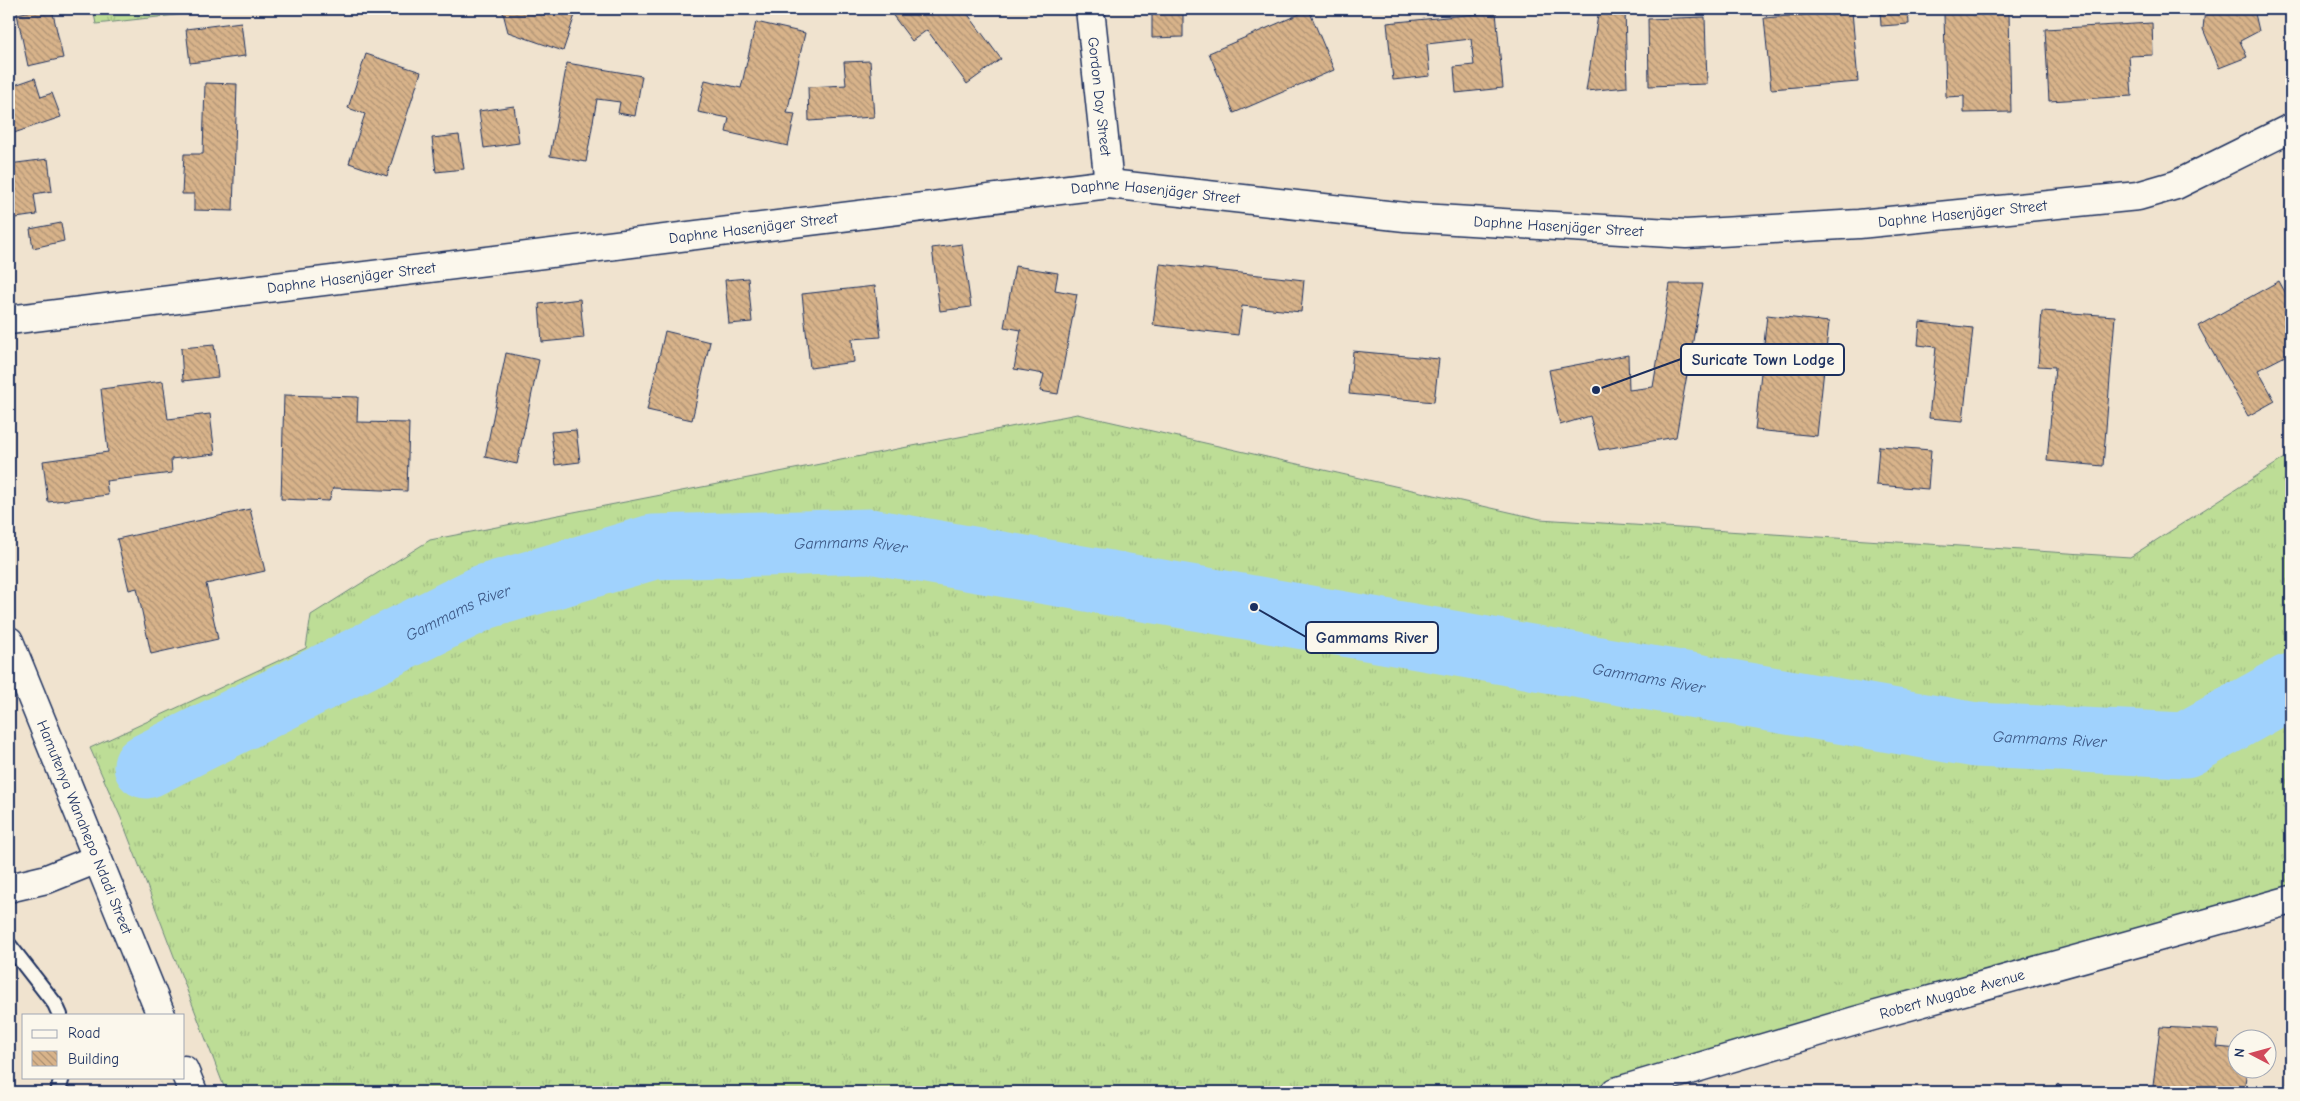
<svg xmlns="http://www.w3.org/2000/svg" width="2300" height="1101" viewBox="0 0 2300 1101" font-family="'Comic Neue',sans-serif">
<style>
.grass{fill:url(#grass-tufts);stroke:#6c867a}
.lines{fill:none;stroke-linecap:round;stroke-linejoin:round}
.river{stroke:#a0d2fd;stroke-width:65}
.building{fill:url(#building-back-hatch);stroke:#1b2f5e}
.service-casing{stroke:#1b2f5e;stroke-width:18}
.minor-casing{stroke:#1b2f5e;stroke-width:31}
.secondary-casing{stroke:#1b2f5e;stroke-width:31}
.service{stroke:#fbf7ec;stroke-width:14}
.minor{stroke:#fbf7ec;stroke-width:28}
.secondary{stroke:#fbf7ec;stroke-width:28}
.labels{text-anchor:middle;stroke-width:4;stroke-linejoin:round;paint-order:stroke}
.street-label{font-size:15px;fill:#1b2f5e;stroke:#fbf7ec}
.water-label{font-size:16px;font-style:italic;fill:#3c5886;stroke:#fbf7ec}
.leader{fill:none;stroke:#1b2f5e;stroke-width:2}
.callout-dot{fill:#1b2f5e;stroke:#fbf7ec;stroke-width:2}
.callout{fill:#fbf7ec;stroke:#1b2f5e;stroke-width:2}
.callout-label{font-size:16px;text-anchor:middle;font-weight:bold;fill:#1b2f5e}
</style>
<defs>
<pattern id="grass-tufts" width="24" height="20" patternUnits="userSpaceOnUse" patternTransform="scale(1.25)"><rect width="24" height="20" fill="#bddd96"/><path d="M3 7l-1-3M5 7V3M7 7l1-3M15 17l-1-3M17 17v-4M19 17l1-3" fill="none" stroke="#a2be84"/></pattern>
<pattern id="building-back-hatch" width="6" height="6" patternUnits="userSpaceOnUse" patternTransform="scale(1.25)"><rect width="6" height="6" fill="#d8b38a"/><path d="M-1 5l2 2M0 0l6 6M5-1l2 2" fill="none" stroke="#ae9274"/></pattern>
</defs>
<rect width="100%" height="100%" fill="#f0e3cf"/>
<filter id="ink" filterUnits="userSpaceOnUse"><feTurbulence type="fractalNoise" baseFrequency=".02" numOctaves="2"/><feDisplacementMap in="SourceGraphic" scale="10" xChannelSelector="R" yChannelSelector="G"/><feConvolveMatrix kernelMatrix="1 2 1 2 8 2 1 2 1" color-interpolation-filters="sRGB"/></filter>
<g filter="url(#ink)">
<path class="grass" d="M93,9H229L96,24Z
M1077,414L1540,519L2130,557L2291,454V900L1615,1092H226L121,818L90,748L306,648L311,615L430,540Z"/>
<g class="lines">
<path class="river" id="s1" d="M146,766L484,597L653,547L870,541L1976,735L2185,745L2291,686"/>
</g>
<path class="building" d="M41,9H52L63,58L28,66L17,14Z
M502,9H565L576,12L563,51L508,32Z
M888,9H964L1001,59L967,84L927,30L912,41Z
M1152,9H1183V37L1152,38Z
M1599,9H1625L1627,87L1586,91Z
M1880,9H1908L1909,24L1881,26Z
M2205,9H2254L2259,31L2240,41L2247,57L2219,68L2203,29Z
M1309,10L1334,70L1234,113L1209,53Z
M1852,11L1858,82L1771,89L1764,18Z
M1496,12L1503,88L1456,93L1454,67L1474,65L1471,39L1427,44L1430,76L1393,80L1387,23Z
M2009,13L2011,112L1964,113V96L1946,97L1944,14Z
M1705,17L1707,84L1649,86L1648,19Z
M241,22L245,56L190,63L186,29Z
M756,22L805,33L787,113L795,114L788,146L726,132L729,118L698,112L705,80L741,88Z
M2152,23L2153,55L2129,56L2132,96L2049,101L2045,29Z
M366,54L421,72L387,176L349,163L365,114L348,108Z
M870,61L874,117L809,121L808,87L846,85L844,62Z
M567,63L642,76L635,116L618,113L620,102L597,99L586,162L550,156Z
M35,78L41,97L52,93L61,117L11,134L9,126V87Z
M205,83L237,84L233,211L194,210V194H182L184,154H203Z
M514,106L519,143L484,148L479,111Z
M459,135L464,169L436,172L432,138Z
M48,159L52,191L34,194L37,215L9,219V164Z
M61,223L64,241L33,248L30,229Z
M962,244L971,307L940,311L932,248Z
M1160,264L1304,280L1301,312L1242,306L1238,335L1153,325Z
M1015,266L1058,273L1055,290L1077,294L1058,394L1040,391L1044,374L1014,369L1021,330L1004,327Z
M748,278L752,322L729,324L725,280Z
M2279,281L2291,303V353L2258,370L2275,401L2248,416L2198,326Z
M1670,284H1703L1676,437L1599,450L1590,416L1560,425L1549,370L1628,355L1629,390L1653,387Z
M875,286L881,337L852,339L854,362L810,368L802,294Z
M580,299L584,338L542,342L539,304Z
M2042,311L2115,316L2103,466L2047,461L2055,367L2038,366Z
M1767,315L1829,322L1817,436L1755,430Z
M1920,322L1973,328L1963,421L1929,418L1936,347L1918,345Z
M665,331L710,342L692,420L647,410Z
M214,345L218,377L183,381L181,348Z
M1353,351L1439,359L1434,402L1349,394Z
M506,353L539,360L517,464L485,457Z
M163,381L168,419L210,414L215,454L171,459L172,473L106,481L108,495L48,502L43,461L108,452L101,389Z
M284,395L358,397L357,422L409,423L407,491L333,488L329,501L281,499Z
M576,430L580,462L555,465L551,432Z
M1879,446L1931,450L1928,489L1876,485Z
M250,509L265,571L206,584L218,639L151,654L137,588L129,590L117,539Z
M2160,1027L2219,1030L2217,1047L2238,1049V1068H2247L2244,1092H2182L2183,1089L2153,1086Z
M2058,1084L2066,1092H2049Z"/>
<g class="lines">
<defs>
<path id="service" d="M9,945L55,1004L60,1015
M58,1092L62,1077"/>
<g id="minor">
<path id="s2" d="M1090,9L1109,184"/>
<path id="s3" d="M9,320L1109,184L1405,217L1686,234L1859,224L2138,196L2176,185L2291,128"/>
<path id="s4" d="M9,641L161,1015"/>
<path d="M9,888L47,879L97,859"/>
<path d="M184,1070L193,1092"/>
</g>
<g id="secondary">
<path id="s5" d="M1615,1092L1855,1021L2291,900"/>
</g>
</defs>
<use href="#service" class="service-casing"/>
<use href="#minor" class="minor-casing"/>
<use href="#secondary" class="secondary-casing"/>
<use href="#service" class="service"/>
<use href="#minor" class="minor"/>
<use href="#secondary" class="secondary"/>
</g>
</g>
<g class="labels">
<g class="street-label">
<text dy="5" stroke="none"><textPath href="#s2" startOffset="88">Gordon Day Street</textPath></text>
<text dy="5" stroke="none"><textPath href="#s3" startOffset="1155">Daphne Hasenjäger Street</textPath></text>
<text dy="5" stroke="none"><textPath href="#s3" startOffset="1965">Daphne Hasenjäger Street</textPath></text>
<text dy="5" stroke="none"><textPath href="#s3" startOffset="1560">Daphne Hasenjäger Street</textPath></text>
<text dy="5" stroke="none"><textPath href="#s3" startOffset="750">Daphne Hasenjäger Street</textPath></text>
<text dy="5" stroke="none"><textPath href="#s3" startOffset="345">Daphne Hasenjäger Street</textPath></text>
<text dy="5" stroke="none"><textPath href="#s4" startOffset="201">Hamutenya Wanahepo Ndadi Street</textPath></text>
<text dy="5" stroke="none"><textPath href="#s5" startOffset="351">Robert Mugabe Avenue</textPath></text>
</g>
<g class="water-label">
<text dy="6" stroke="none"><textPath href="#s1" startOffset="752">Gammams River</textPath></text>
<text dy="6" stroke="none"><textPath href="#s1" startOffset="348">Gammams River</textPath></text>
<text dy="6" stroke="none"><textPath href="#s1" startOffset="1562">Gammams River</textPath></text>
<text dy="6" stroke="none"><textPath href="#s1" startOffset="1968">Gammams River</textPath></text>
</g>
</g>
<path class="leader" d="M1596 390L1681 359M1254 607L1306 637"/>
<g class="callout-dot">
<circle cx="1596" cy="390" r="5"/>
<circle cx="1254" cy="607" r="5"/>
</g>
<g class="callout">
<rect x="1681" y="344" width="163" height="31" rx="5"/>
<rect x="1306" y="622" width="132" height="31" rx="5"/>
</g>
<g class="callout-label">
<text x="1763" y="365">Suricate Town Lodge</text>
<text x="1372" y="643">Gammams River</text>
</g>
<rect width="2300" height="1101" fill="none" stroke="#fbf7ec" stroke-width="30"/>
<rect x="15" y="15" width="2270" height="1071" fill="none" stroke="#1b2f5e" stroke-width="2" filter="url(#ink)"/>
<rect x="22" y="1014" width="162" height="65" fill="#fbf7ec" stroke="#a1a7b3"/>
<rect x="32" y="1030" width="25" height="8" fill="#fbf7ec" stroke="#a1a7b3"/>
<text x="68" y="1038" font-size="15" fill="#1b2f5e">Road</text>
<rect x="32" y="1051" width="25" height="15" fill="url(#building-back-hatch)" stroke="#a1a7b3"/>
<text x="68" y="1064" font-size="15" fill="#1b2f5e">Building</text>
<g transform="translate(2252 1054) rotate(276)"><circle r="24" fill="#fbf7ec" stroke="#a1a7b3"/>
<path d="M0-4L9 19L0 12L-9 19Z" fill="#d1495b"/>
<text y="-8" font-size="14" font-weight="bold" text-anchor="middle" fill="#1b2f5e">N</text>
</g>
</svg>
